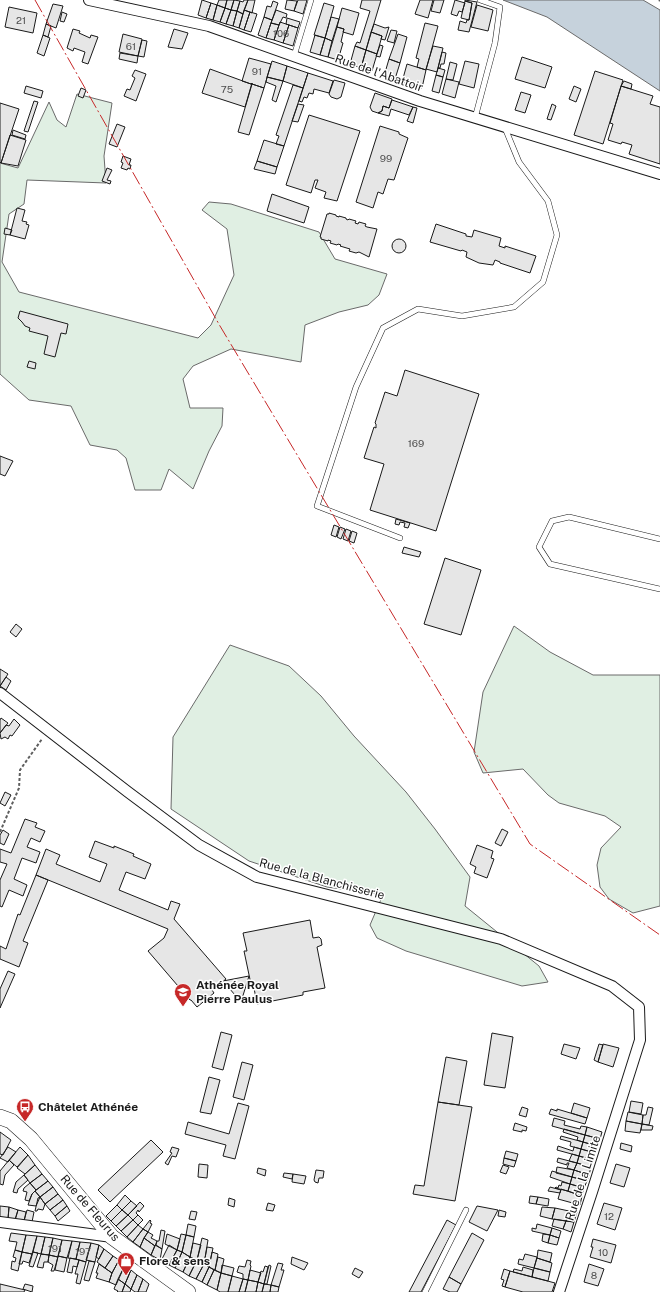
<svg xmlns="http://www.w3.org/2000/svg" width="660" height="1292" viewBox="0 0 660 1292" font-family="'Public Sans',sans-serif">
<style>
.green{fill:#e0efe3;stroke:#6a6a6a}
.water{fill:#c6d2dc;stroke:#6a6a6a}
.building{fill:#e6e6e6;stroke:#1a1a1a}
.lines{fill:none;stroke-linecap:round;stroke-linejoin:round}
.lane-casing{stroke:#1a1a1a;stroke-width:6}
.street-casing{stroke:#1a1a1a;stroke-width:12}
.secondary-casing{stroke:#1a1a1a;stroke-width:16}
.path{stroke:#5f5f5f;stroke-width:2;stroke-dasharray:3 2;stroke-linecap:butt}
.lane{stroke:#fff;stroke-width:5}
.street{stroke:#fff;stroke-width:10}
.secondary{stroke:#fff;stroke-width:15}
.power{stroke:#c62828;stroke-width:1;stroke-dasharray:14 3 2 3;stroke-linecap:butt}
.labels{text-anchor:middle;stroke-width:3;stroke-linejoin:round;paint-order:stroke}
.number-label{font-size:10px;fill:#4d4d4d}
.street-label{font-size:12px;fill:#1a1a1a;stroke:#fff}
.poi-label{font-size:12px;font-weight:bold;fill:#1a1a1a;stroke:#fff;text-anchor:start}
</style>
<rect width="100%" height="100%" fill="#fff"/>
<path class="green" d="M77,94L112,103L104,156L106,183L27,180L24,204L9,214L2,262L19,292L198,338L211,325L234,275L227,229L202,210L209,202L231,204L319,232L335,259L387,274L379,295L368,305L339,312L305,325L301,362L231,349L193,366L183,379L190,408H223L222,426L209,451L193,489L169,469L161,490H135L126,458L117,450L90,445L71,406L29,400L0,374V163L18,168L49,102L57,120L66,127Z
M514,626L550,652L593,675H660V906L633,913L609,899L600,887L597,865L601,848L621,827L605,816L559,803L548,795L523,769L483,773L474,752L483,692Z
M230,645L289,666L321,696L354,736L406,792L435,829L470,877L465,906L539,966L548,982L522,986L406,951L377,938L370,925L382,897L377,894L327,887L249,861L171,809L173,737Z"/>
<path class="water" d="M503,0H643L660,10V91L547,17Z"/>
<path class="building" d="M202,0L211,3L206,18L198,15Z
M219,0H227L225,8L217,5Z
M227,0H234L231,10L225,8Z
M234,0L240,1L237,11L231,10Z
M244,0H248L243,14L237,11L240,1L243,2Z
M248,0H255L252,13L244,10Z
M287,0L297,1L294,11L285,9Z
M298,0H307L303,14L294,11Z
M362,0H381L366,50L355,46L357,42L360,43L370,11L360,8Z
M420,0H433L428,18L415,14Z
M434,0H444L440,13L431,11Z
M455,0L465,3L462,12L459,11L457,16L451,14Z
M465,0L477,2L469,32L458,30L460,21L466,23L467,20H469L472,3L465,1Z
M273,1L278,3L272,20L264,17L267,6L271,7Z
M465,1L472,3L469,20L461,18Z
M211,3L217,5L213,20L206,18Z
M324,3L334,6L325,38L314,35Z
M53,4L63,6L56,28L46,24Z
M217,5L225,8L220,22L213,20Z
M477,5L493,10L488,31L471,27Z
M9,7L37,13L33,33L5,27Z
M225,8L231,10L226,24L220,22Z
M342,8L359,13L353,35L343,32L344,29L337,27Z
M231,10L237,11L233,26L226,24Z
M244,10L250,12L244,30L239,28Z
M276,10L287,14L286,18L283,17L279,25L271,23Z
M237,11L243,14L239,28L233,26Z
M62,12L67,14L64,22L60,21Z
M250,12L257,14L251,32L244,30Z
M264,17L272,20L266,38L258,35Z
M331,17L339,19L332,41L325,38Z
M287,18L300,22L298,28L286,24Z
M280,22L289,25L283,43L274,40Z
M271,23L279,25L274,40L266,38Z
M425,23L438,26L426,70L417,67L419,59L416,58Z
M46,24L51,26L48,37L43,35Z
M374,24L385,28L389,27L385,40L381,39L382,36L371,32Z
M289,25L298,28L293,46L283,43Z
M337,27L344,29L341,42L343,43L338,60L328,57Z
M73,29L80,31L79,33L90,38L91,35L98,37L88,64L82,62L85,52L74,48L73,51L67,48Z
M174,29L188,33L182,49L168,47Z
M391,30L397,31L394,43L387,41Z
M371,32L382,36L377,54L366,50Z
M123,34L142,39L138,56L119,52Z
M398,34L407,37L400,63L389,59Z
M43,35L50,38L44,56L37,53Z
M315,35L325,38L320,55L310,52Z
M325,38L332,41L328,57L320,55Z
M142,40L147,41L144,57L138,56Z
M380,45L383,46L380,57L376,56Z
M355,46L366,50L361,68L350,64Z
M433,46L443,48L437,72L426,69Z
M366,50L377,54L372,71L361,68Z
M442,52L446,53L444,64H441L440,68H438Z
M120,53L138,56L137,63L119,59Z
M522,57L552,67L545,88L515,79Z
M249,58L271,64L264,88L252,84V83L251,84L242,81Z
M389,59L400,63L395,79L384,76Z
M272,61L287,66L283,81L267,77Z
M465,61L479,64L474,88L459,84Z
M450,62L457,64L453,80L446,79Z
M407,64L426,70L422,88L402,82Z
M287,66L308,73L303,88L283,81Z
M438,68L445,70L443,77L436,75Z
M210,69L251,84L252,83L245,107L202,93Z
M135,70L146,74L136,101L124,96L127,89L130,90L135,78L132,76Z
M595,71L623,80L603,144L574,135Z
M308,73L333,81L329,93L314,89L313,94L309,93L307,98L304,97L302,102L299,101Z
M436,75L443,77L439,93L432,91Z
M267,77L283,81L276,102L272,100L276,86L266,82Z
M446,79L459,82L455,98L442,94Z
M334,80L345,83L341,97L337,99L331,97L329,94Z
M624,81L632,84L631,89L621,86Z
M252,84L264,88L249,135L238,132Z
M293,85L303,88L284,146L276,144L279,136L276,135Z
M26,86L43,91L41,98L24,93Z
M574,86L581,89L576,102L569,99Z
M621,86L653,96L650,104L660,107V164L629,154L632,145L622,142L621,144L608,140L613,124L610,123Z
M81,88L86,90L83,98L78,96Z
M521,92L531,95L525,113L515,110Z
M375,93L392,99L389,108L383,106L382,111L378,113L372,111L370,107Z
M392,100L413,107L409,115L391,109L389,116L378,113L382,111L383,106L389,108Z
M34,101L38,102L28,132L24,131Z
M0,103L19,109L1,163L0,162Z
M298,104L304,105L298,122L292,121Z
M552,104L556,106L551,120L547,119Z
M413,107L417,108L413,123L407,121Z
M309,115L360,131L337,201L324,198L326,192L315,188L318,180H315L311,193L286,185Z
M117,124L125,127L117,147L109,144Z
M380,126L399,132V134L408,138L394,180L388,179L383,194L378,192L373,208L356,202Z
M13,130L26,135L25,139L12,135Z
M10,135L26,140L18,166L1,163Z
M264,140L284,146L277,167L257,161Z
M123,156L131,159L129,165H131L130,169L128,168L127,170L121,168L123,163L121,162Z
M257,161L277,167L275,174L254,169Z
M107,168L112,170L107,180L111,181L110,184L102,181Z
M272,194L309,207L304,223L267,211Z
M17,208L25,210L22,221L27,222L26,224L29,225L25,239L10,235Z
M329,213L336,215V216L339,217V216L346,218V219L348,220L349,219L356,221L355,223L358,224L359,222L366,224L365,226L367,227L377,229L369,257L359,252L356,253L349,251L350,249L340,246L341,245L338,244L337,245L330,243L331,241L328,240V241L321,239V237H320L327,214H329Z
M436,224L466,234V236L472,237L474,230L501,238L499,246L505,248V246L536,256L530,273L500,263V262L495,260L493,265L479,263L466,257L467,252L462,250L461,251L430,242Z
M5,228L12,230L10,235L4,234Z
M392 246a7 7 0 1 1 14 0a7 7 0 1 1-14 0Z
M20,311L68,324L66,334L61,333L55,357L44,354L48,336L29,331L30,328L25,326L22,322L18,318Z
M29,361L36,363L35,369L27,367Z
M405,370L479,394L436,531L370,510L384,464L364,458L374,427L376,428V424L375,423L385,392L397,396Z
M0,456L13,461L5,476L0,474Z
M396,519L410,523L408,528L404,527L405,523L400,522L399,525L395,524Z
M334,525L339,527L336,537L331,535Z
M340,527L345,529L341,539L337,537Z
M346,529L351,531L348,541L343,539Z
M352,531L357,533L354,543L349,541Z
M404,547L421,552L419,557L402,553Z
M445,558L481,570L461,635L424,624Z
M16,624L22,629L16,637L10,632Z
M0,669L8,674L0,686Z
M6,677L11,681L6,690L0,686Z
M1,718L8,723L0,733V720Z
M14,719L20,725L12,736L10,735L8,739L5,737L1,739L0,733L6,725L9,726Z
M5,792L11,795L5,806L0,803Z
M25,819L37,823L35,827L45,831L40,842L31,838L27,847L40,852L36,863L22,858L14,879L27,885L23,896L9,890L2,907L0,906V880L7,864L0,862V849L11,853Z
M502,829L508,832L501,846L495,843Z
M3,830L9,834L4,845L0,843V835Z
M95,841L114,848V846L134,854L133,856L151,864L145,879L126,872L119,890L168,910L171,901L180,904L174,919L226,979L212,990L214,993L197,1007L191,1000H190L148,951L164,938L168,929L36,875L46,849L60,855L56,864L100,882L107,864L89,857Z
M477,845L493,851L491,858L494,859L487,878L474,873L476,867L470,864Z
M36,875L48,880L23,941L28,943L19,967L0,959V946L6,949L18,914L20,915Z
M310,920L313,938L319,937L321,939L322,945L317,947L325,988L303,992V995L257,1004L254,988L252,989L244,951H247L243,933Z
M8,971L15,974L0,1008V989Z
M249,976L241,1002L223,981Z
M221,1032L232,1035L223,1070L212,1067Z
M492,1033L513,1037L505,1088L484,1085Z
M564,1044L580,1048L576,1059L561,1054Z
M599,1044L603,1045L598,1062L594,1060Z
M603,1044L619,1048L613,1067L598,1062Z
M446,1057L467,1061L459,1105L438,1102Z
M242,1062L253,1065L244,1100L233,1097Z
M209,1077L220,1080L211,1114L200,1112Z
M631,1101L643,1103L641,1114L629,1112Z
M438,1102L472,1107L455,1201L413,1194L415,1185L424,1186Z
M238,1103L249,1106L235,1159L223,1156L226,1145L185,1134L188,1122L229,1134Z
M574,1103L590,1108L587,1118L571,1113Z
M522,1107L528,1109L526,1117L519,1115Z
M648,1107L653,1108L649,1125L642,1124L643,1115H646Z
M551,1109L557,1111V1109L587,1118L585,1124L549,1114Z
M628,1112L643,1115L642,1124L626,1121Z
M554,1118L565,1121L564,1125L580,1129L581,1126L587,1127L585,1135L552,1126Z
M626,1121L642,1124L640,1133L625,1131Z
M515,1123L527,1127L526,1131L522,1130V1132L513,1130Z
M642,1124L653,1126L652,1130H641Z
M587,1127L602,1132L600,1139L585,1135Z
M564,1129L585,1135L583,1142L577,1140L578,1137L563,1132Z
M0,1132L11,1140L3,1155L0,1154Z
M585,1135L600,1139L597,1146L583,1142Z
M561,1136L583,1142L581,1149L570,1146L571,1142L560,1139Z
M151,1140L163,1152L110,1202L98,1190Z
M583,1142L597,1146L595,1153L581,1149Z
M621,1143L632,1146L631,1152L620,1149Z
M558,1146L573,1151L574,1147L581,1149L579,1156L557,1150Z
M8,1147L16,1152L8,1162L0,1158Z
M20,1147L28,1155L17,1167L9,1160Z
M172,1147L179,1149L176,1157L172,1156L168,1165L165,1163L172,1153L170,1152Z
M581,1149L595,1153L593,1160L579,1156Z
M506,1151L518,1154L516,1161L504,1158Z
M572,1154L579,1156L577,1163L569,1161Z
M28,1155L35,1165L25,1174L17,1168Z
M579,1156L593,1160L591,1167L577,1163Z
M504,1158L516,1161L514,1167L503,1164Z
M558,1158L577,1163L574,1170L567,1168L569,1163H567V1165L557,1162Z
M9,1160L14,1165L5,1175L3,1185L0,1184V1171Z
M577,1163L591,1167L589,1175L574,1170Z
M199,1164L208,1165L207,1178L198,1177Z
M616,1164L630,1168L624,1187L610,1183Z
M35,1165L42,1174L30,1183L24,1175Z
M503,1165L509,1167L506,1174L500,1172Z
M557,1167L574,1170L572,1177L556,1173Z
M258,1168L266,1170L265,1176L257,1173Z
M316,1170L324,1171L323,1178H319L318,1183L315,1182L314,1180Z
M574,1170L589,1175L587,1181L572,1177Z
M552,1171L572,1177L570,1184L550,1177Z
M284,1173L293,1174L292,1179L283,1177Z
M42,1174L48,1181L36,1190L30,1183Z
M293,1174L306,1176L304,1184L292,1182Z
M24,1175L28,1180L18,1189L17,1193L13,1192L16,1182Z
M572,1177L587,1181L584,1188L570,1184Z
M48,1181L53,1187L40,1197L35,1191Z
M562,1182L570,1184L568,1191L555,1188L556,1187L558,1188L559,1185L561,1186Z
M30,1183L36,1190L32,1194L29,1201L25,1200L27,1192L23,1191L24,1188Z
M570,1184L584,1188L582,1196L568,1191Z
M53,1187L58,1194L45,1204L40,1197Z
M550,1187L561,1190L560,1193L548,1191Z
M561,1189L582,1196L580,1205L558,1199Z
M35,1191L40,1197L36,1206L28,1205L32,1194Z
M58,1194L63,1200L50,1210L45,1204Z
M125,1195L131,1201L122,1210L117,1205Z
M530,1196L538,1197L536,1204L529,1203Z
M40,1197L45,1204L43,1210L38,1209L37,1211H35L38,1198Z
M538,1197L549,1199L548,1206L536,1204Z
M229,1198L235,1200L234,1207L228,1205Z
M63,1200L67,1206L55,1216L50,1210Z
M131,1201L137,1206L128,1215L122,1210Z
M140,1202L144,1206L139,1212L138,1210L136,1213L138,1215L133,1220L128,1215Z
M268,1203L275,1205L273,1211L266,1210Z
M604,1203L622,1208L615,1230L597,1224Z
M117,1205L122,1210L111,1221L106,1216Z
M0,1206L9,1207L8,1219L0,1218Z
M67,1206L70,1211L58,1221L55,1216Z
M477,1206L498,1210L487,1231L469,1222Z
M9,1207L18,1210L15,1220L8,1219Z
M542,1207L555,1208L552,1219L540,1216Z
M555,1208L569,1211L566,1221L552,1219Z
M18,1210L26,1212L24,1221L15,1220Z
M27,1210L34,1212L32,1222L24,1221Z
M122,1210L128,1215L116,1226L111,1221Z
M499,1210L506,1212L505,1217L498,1216Z
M191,1211L197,1212L195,1220L189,1219Z
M569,1211L577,1212L574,1222L566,1221Z
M128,1215L133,1220L121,1231L116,1226Z
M138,1215L143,1220L138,1225L133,1220Z
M554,1219L566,1221L563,1229L552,1226Z
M133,1220L138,1225L127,1237L121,1231Z
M150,1220L151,1221L150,1223L152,1224L148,1232L143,1229Z
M447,1220L456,1225L421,1292H409Z
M566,1221L574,1222L571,1232L563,1229Z
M188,1224L196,1226L194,1237L186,1235Z
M537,1224L552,1228L550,1235L532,1231V1228L536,1229Z
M138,1225L143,1229L133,1242L127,1237Z
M552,1228L561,1231L559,1238L550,1235Z
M143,1229L148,1232L144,1238L140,1247L133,1242Z
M161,1230L165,1231L162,1249L156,1245L157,1241H159Z
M148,1232L153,1235L151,1238L157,1241L155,1246L144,1238Z
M11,1233L26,1235L22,1252L15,1250L17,1242L9,1241Z
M472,1233L484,1240L461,1284L449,1277Z
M167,1234L180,1239L177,1250L165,1244Z
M181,1234L186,1235L182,1252L177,1250Z
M543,1234L550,1235L548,1243L542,1241Z
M26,1235L37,1236L32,1254L22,1252Z
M186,1235L194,1237L190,1257L182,1252Z
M550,1235L559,1238L557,1245L548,1243Z
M37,1236L45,1237L41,1254L33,1252Z
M45,1237L53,1238L49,1255L41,1254Z
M53,1238L62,1240L58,1257L49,1255Z
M144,1238L155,1246L151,1255L140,1247Z
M202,1238L208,1240L204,1264L197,1260Z
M593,1239L616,1245L611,1263L590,1257L593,1247H591Z
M62,1240L72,1241L67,1258L58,1256Z
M72,1241L80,1242L76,1259L68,1258Z
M80,1242L91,1243L86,1262L76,1259Z
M91,1243L99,1245L95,1262L86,1260Z
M193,1243L201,1245L197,1260L190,1257Z
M99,1245L104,1249L99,1259L96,1257Z
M155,1245L162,1249L160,1260L151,1255Z
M169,1245L177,1250L169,1265L161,1261Z
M207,1247L213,1248L209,1267L204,1264Z
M104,1249L113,1256L105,1268L97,1262Z
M15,1250L22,1252L18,1271L11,1269L12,1261L15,1262L16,1258L13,1257Z
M177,1250L182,1252L175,1268L169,1265Z
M538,1250L552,1253L550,1262L537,1258Z
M22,1252L32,1254L29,1263L23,1261L22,1264H19Z
M33,1252L38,1253L33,1267L29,1266Z
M182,1252L190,1257L183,1272L175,1268Z
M212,1252L218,1254L215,1270L209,1267Z
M41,1254L49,1255L48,1262H44L43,1268L37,1267Z
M525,1254L537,1257L534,1268L518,1264L519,1259L523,1260Z
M49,1255L58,1257L54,1271H51L53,1265L48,1262Z
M58,1256L67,1258L64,1272L55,1270Z
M113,1256L119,1260L112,1273L105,1268Z
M190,1257L197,1260L189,1276L183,1272Z
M218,1257L224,1259L221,1273L215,1270Z
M292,1257L308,1263L304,1270L291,1264Z
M70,1258L79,1260L77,1267L73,1266L72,1273L67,1272Z
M537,1258L552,1263L550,1272L534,1268Z
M79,1260L86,1262L80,1284L76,1283L78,1274H75Z
M119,1260L125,1265L116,1285L109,1282L112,1273Z
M197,1260L204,1264L196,1279L189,1276Z
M247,1260L251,1261L250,1265L251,1266L248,1280L243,1279V1274L237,1272L239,1266L245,1267Z
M89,1261L95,1262L89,1281L84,1280Z
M278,1263L283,1264L281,1270H284L279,1287L271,1285Z
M99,1264L112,1273L109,1282L96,1278L98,1273H96Z
M204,1264L209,1267L202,1282L196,1279Z
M589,1264L604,1269L598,1286L584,1282Z
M125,1265L131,1270L125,1284L118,1279Z
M222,1265L234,1268L232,1276L221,1273Z
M269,1265L271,1266L267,1284H264Z
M265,1266L268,1267L264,1284L258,1282L261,1271L263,1272Z
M209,1267L214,1270L207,1285L202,1282Z
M523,1267L533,1270L532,1277L513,1272L514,1269L522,1271Z
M355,1268L363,1272L359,1278L352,1274Z
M534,1268L550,1272L548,1281L532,1277Z
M504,1269L510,1271L505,1287L502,1286L504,1280L501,1279Z
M131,1270L137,1275L131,1289L125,1284Z
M214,1270L221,1273L217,1290L207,1285Z
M250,1270L261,1273L258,1282L248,1280Z
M510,1271L555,1283L552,1292H523L505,1287Z
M221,1273L232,1276L228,1292H220L217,1290Z
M137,1275L143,1279L138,1292H135L131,1289Z
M232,1276L243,1279L239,1292H228Z
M449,1277L461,1284L457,1292H450L443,1289Z
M118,1279L125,1284L122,1292H117L118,1291L114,1289Z
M143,1279L149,1284L146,1292H138Z
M243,1279L248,1280L245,1292H239Z
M248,1280L258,1282L256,1292H245Z
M258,1282L264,1284L262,1292H256Z
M0,1284L25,1290L24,1292H0Z
M25,1284L33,1286L32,1292L23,1289Z
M125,1284L131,1289L130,1292H122Z
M264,1284L271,1285L270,1292H262Z
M271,1285L279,1287L278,1292H270Z"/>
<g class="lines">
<defs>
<path id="lane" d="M294,56L311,0
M475,118L495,43L500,7L480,0
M400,538L317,506L356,387L383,328L418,309L462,316L514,307L543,282L557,235L548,201L519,162L505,128
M660,539L569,517L552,521L539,547L550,564L660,589
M425,1292L466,1210"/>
<path id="street" d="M89,0L209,26L420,101L660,174
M0,693L128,792L199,845L257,877L501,939L612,986L639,1007L640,1040L592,1192L559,1292
M0,1222L112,1237"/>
<path id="secondary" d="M0,1117L11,1121L31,1139L112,1237L188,1292"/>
</defs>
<use href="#lane" class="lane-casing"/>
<use href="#street" class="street-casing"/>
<use href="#secondary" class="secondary-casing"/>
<path class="path" d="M659,0L660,1
M0,832L19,788L20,770L42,739"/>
<use href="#lane" class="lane"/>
<use href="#street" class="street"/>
<use href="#secondary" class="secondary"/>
<path class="power" d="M35,0L220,326L530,844L660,935"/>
</g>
<defs>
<symbol id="school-pin" viewBox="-11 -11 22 30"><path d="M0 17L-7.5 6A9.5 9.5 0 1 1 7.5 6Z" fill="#c62828" stroke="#fff"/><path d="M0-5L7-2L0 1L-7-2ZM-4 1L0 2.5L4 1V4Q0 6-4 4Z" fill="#fff"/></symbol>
<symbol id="bus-pin" viewBox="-11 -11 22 30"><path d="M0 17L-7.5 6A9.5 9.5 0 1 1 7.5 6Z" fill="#c62828" stroke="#fff"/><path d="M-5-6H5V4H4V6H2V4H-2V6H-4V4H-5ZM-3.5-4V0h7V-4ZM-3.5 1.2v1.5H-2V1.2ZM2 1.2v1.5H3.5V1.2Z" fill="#fff"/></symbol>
<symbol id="shop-pin" viewBox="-11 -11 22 30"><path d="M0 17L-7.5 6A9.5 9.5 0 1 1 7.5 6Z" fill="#c62828" stroke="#fff"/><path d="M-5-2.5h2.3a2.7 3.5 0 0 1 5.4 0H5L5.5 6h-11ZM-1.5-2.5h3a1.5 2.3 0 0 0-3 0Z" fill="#fff"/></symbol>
</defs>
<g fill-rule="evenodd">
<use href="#school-pin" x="173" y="982" width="20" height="27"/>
<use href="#bus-pin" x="15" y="1097" width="20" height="27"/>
<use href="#shop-pin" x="116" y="1251" width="20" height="27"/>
</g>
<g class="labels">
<g class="number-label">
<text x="21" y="24">21</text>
<text x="281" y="37">106</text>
<text x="131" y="50">61</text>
<text x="257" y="75">91</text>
<text x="227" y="93">75</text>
<text x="386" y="162">99</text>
<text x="416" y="447">169</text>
<text x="609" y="1220">12</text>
<text x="55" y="1252">191</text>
<text x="83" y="1255">197</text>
<text x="603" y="1256">10</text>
<text x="594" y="1279">8</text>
</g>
<g class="street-label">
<text transform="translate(379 73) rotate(19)" y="4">Rue de l'Abattoir</text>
<text transform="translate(322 879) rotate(15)" y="4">Rue de la Blanchisserie</text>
<text transform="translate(583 1178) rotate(-72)" y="4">Rue de la Limite</text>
<text transform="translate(90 1208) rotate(49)" y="4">Rue de Fleurus</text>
</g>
<g class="poi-label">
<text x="196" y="989">Athénée Royal<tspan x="196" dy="14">Pierre Paulus</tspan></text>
<text x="38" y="1111">Châtelet Athénée</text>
<text x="139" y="1265">Flore &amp; sens</text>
</g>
</g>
</svg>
